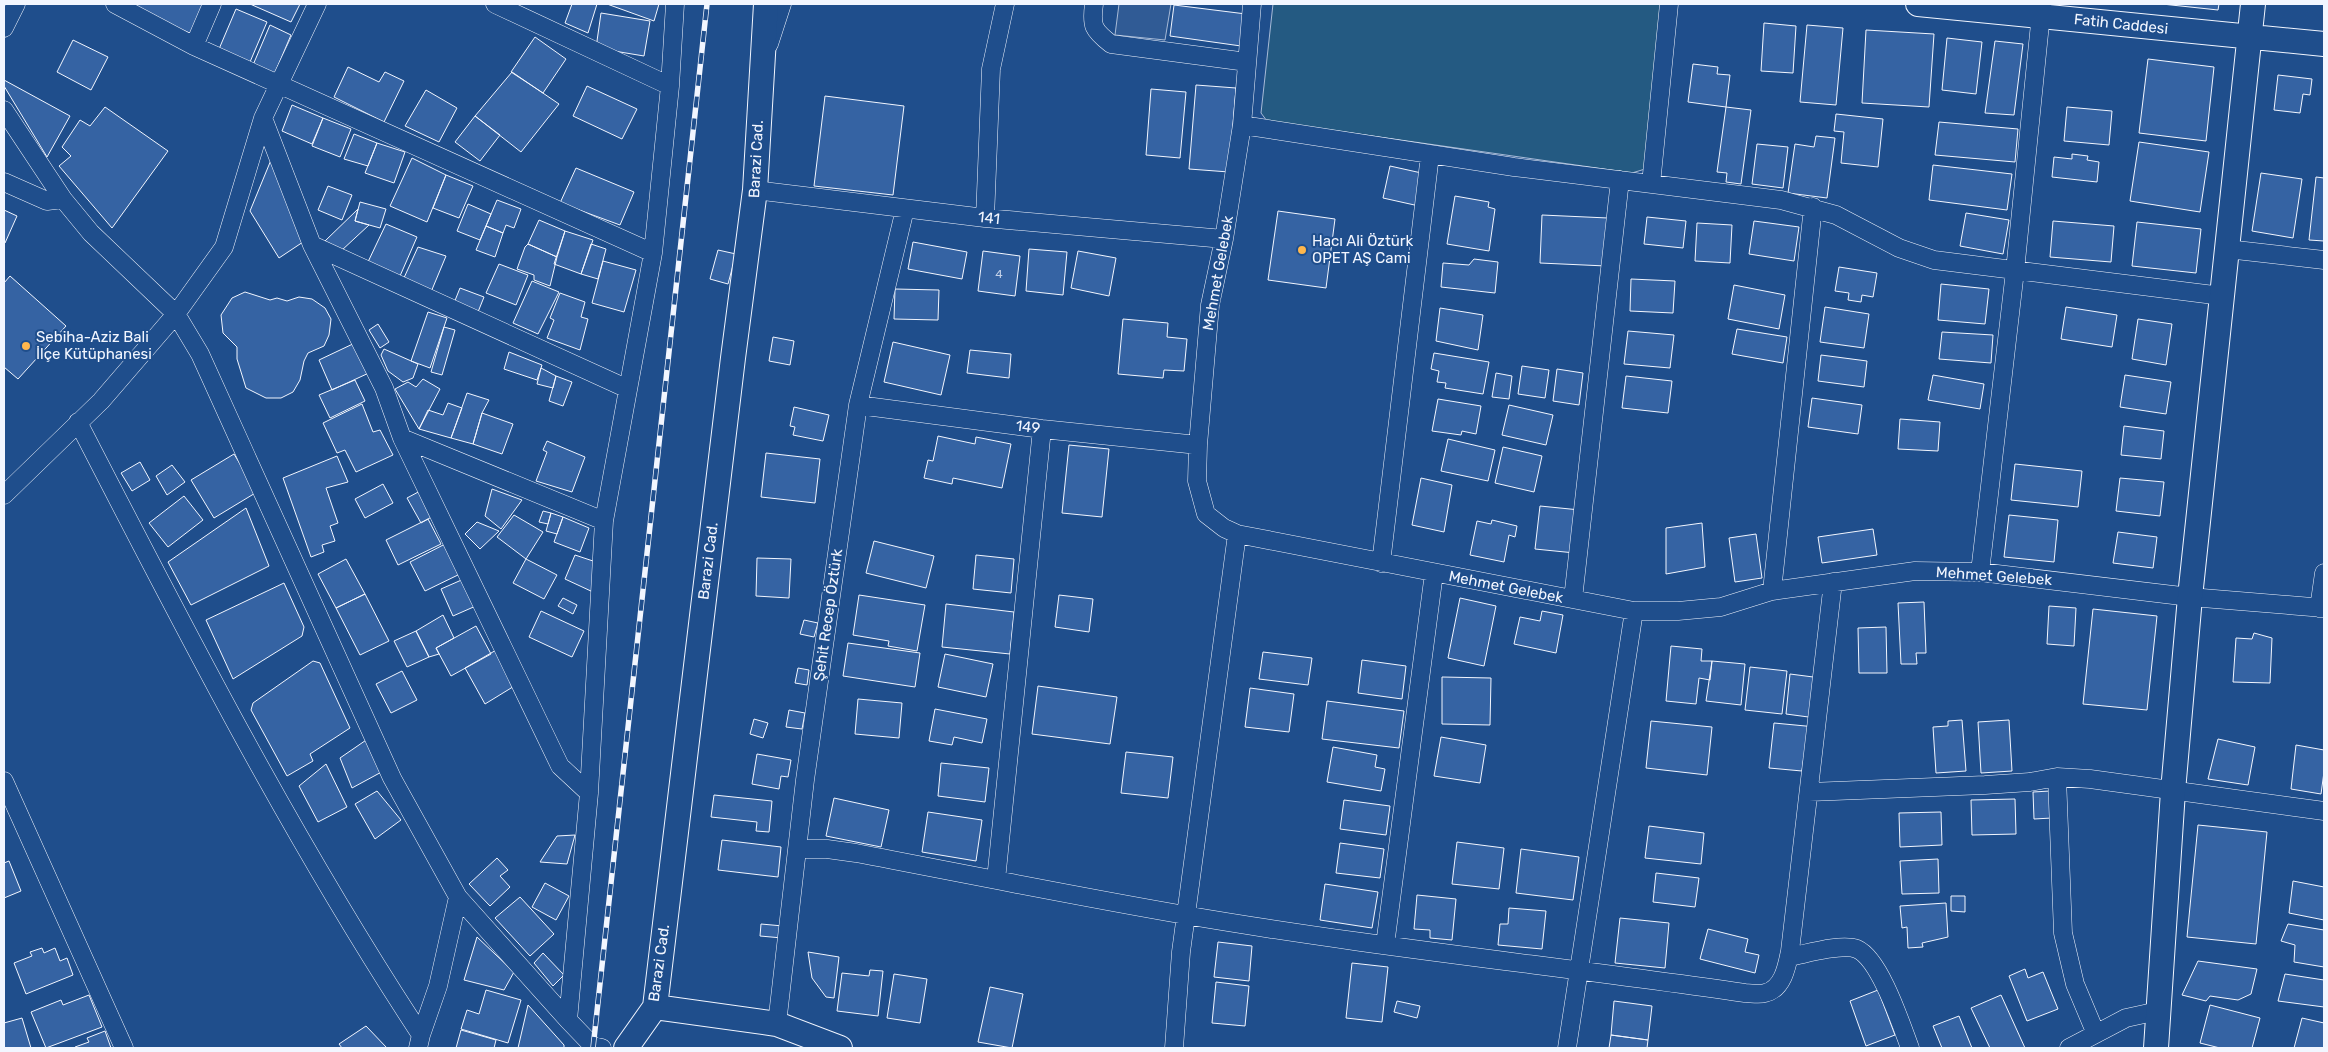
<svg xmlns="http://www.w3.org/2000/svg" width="2328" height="1052" viewBox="0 0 2328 1052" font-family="Rubik,sans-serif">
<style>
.green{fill:#245a82;stroke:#a8bbd7}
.parking{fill:#305b95;stroke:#a8bbd7}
.building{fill:#3563a3;stroke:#f2f6ff}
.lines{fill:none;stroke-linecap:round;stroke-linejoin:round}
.street-casing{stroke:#f2f6ff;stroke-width:19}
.secondary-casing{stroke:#f2f6ff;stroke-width:26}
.street{stroke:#1f4e8c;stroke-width:18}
.secondary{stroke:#1f4e8c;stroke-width:24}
.rail-casing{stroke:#f2f6ff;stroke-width:5.5}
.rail{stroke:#1f4e8c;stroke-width:4;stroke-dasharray:11;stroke-linecap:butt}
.poi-dot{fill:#ffb74d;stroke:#1f4e8c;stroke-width:2}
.labels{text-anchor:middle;stroke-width:4;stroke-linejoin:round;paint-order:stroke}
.number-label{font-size:12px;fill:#c3d1e8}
.street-label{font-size:15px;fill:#f2f6ff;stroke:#1f4e8c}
.poi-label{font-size:15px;fill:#f2f6ff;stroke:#1f4e8c;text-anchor:start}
</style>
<rect width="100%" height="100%" fill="#1f4e8c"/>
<path class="green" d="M1273,4H1666L1645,169L1632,173L1267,121L1261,113Z"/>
<path class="parking" d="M1119,4H1171L1165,40L1115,35Z"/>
<path class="building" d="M136,4H207L194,35L134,9Z
M250,4H300L291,22Z
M572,4H597L588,33L565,23Z
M607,4H659L654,21Z
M2162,4H2219L2218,10Z
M1174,5L1246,14L1241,46L1170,36Z
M236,9L267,22L250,62L219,49Z
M601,13L650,21L644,56L596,48Z
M1764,23L1796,26L1793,73L1761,71Z
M270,25L291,35L274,75L253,65Z
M1807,25L1843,28L1836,105L1800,102Z
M1866,30L1934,34L1929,107L1862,103Z
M535,37L566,59L543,93L511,72Z
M1947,38L1982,42L1976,94L1942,90Z
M73,40L108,57L91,90L57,72Z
M1995,41L2023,44L2014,115L1985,113Z
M2148,59L2214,67L2206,141L2139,133Z
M1693,64L1718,67L1717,74L1730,75L1726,107L1688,102Z
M348,67L379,82L385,72L404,81L384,122L334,97Z
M512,72L559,104L521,152L475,116Z
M2278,75L2312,79L2310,95L2303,94L2300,113L2274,110Z
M4,80L70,116L47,157L4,86Z
M1196,85L1236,88L1229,172L1189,169Z
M587,86L637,109L622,139L573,116Z
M1151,89L1186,92L1180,158L1146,155Z
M426,90L457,108L439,142L405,126Z
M825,96L904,106L893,195L814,186Z
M292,105L323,118L312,144L282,131Z
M105,107L168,151L112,228L59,166L71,156L62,147L80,120L90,126Z
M1726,107L1751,110L1741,184L1726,182L1727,173L1717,172Z
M2067,107L2112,111L2109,145L2064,141Z
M1836,114L1883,119L1878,167L1841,163L1844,132L1834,131Z
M475,116L500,135L480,161L455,142Z
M323,118L351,129L340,157L312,146Z
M1939,122L2018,129L2015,162L1935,155Z
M354,134L377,143L368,166L344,159Z
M1816,136L1835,138L1827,198L1788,193L1795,144L1814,147Z
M2139,142L2209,152L2200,212L2130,201Z
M377,143L405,152L394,183L365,173Z
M1757,144L1788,147L1783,188L1752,184Z
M2072,154L2088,156L2087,160L2099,162L2097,182L2052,177L2054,157L2072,159Z
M412,158L446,175L427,222L390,206Z
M271,160L306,240L279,258L250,211Z
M1933,165L2012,174L2007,210L1929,200Z
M1390,166L1426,174L1419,206L1383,198Z
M576,168L634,192L620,225L560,203Z
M2261,173L2302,179L2293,238L2252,231Z
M446,175L473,186L459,218L433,208Z
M2316,177L2324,178V241L2309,240Z
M328,186L352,195L342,220L318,210Z
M1455,196L1489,202L1488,207L1495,209L1489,251L1447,244Z
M497,200L521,209L514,228L506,225L503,233L486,226Z
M360,202L386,209L380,228L355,221Z
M468,204L491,214L480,240L457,231Z
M358,209L355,221L369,225L341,251L325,241Z
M4,210L17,216L5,243L4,242Z
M1278,211L1335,219L1326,288L1268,280Z
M1966,213L2009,220L2003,254L1960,246Z
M1542,215L1608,218L1606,266L1540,263Z
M1647,217L1686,221L1683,248L1644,244Z
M539,220L565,231L557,257L528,244Z
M1754,221L1799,227L1794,261L1749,254Z
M2053,221L2114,226L2111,262L2050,257Z
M2137,222L2201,229L2196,273L2132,266Z
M1697,223L1732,225L1730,263L1695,261Z
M386,224L417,237L400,276L367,264Z
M486,226L503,233L495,257L476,250Z
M565,231L593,240L581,274L554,264Z
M913,242L967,252L962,279L908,269Z
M528,244L557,257L550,286L534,280V275L517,269L525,247Z
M591,244L606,249L598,279L581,274Z
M418,247L446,256L431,292L403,280Z
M1029,249L1067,252L1063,295L1026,291Z
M718,250L736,254L728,284L710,279Z
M983,251L1020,256L1015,296L978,291Z
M1078,251L1116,258L1109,296L1071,288Z
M1474,259L1498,262L1495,293L1441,287L1443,263L1469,265Z
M603,261L636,270L624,312L592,303Z
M499,264L528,275L516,305L486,293Z
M1839,267L1877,273L1873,297L1862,295L1861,302L1848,300L1849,293L1835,291Z
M10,276L66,326L18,379L4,367V283Z
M1631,279L1675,281L1673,313L1630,311Z
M532,281L559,292L538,334L513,323Z
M1941,284L1989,289L1985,324L1938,320Z
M1734,285L1785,295L1779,329L1728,319Z
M460,288L484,297L478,312L454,303Z
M895,289L939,290L938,320L894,319Z
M245,292L270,300L277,298L287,301L299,297L312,299L325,308L331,319L329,335L324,346L308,353L304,361L300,380L293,392L281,398H266L246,388L237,359V347L223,333L221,315L232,298Z
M560,293L585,302L581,317L588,319L580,350L547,338L554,320L550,318Z
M1825,307L1869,314L1864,348L1820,342Z
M2066,307L2117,315L2112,347L2061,339Z
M1440,308L1483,315L1478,350L1436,341Z
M428,312L447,318L430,368L411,361Z
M1123,319L1168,323L1167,337L1187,339L1184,371L1164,370L1163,378L1118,374Z
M2138,319L2172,324L2166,365L2132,359Z
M378,324L389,342L380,348L369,330Z
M444,327L455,330L442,375L431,372Z
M1737,329L1787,337L1783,363L1732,354Z
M1628,331L1674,335L1670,368L1624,364Z
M1942,332L1993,335L1991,363L1939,359Z
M773,337L794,341L790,365L769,361Z
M357,342L371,372L332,390L319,360Z
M893,342L950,355L941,395L884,382Z
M384,349L418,364L413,378L403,382L388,371L381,355Z
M970,350L1011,354L1009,378L967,373Z
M509,352L542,365L537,380L504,369Z
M1434,353L1489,362L1483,394L1445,388L1446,383L1437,382L1439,371L1431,369Z
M1821,355L1867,361L1864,387L1818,381Z
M1522,366L1549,370L1545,398L1518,394Z
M541,368L556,376L553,388L537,384Z
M1557,369L1583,373L1579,405L1553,401Z
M1496,373L1512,376L1509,399L1492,397Z
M1933,375L1984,384L1980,409L1928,400Z
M2125,375L2171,382L2166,414L2120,407Z
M556,376L572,382L563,406L549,401Z
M1626,376L1672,381L1668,413L1622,408Z
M423,379L440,389L419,429L395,389L408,382L416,387Z
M355,380L365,401L330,418L319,395Z
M467,393L489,400L482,413L473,444L451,438Z
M1812,398L1862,405L1858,434L1808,427Z
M1438,399L1481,406L1476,434L1462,431L1461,435L1432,431Z
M448,403L462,408L451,438L419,429L428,410L443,415Z
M362,404L373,432L380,430L393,455L356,472L345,450L337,453L323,423Z
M1509,405L1553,415L1546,445L1502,435Z
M794,407L829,415L823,441L793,435L795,427L790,426Z
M482,413L513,424L502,454L473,444Z
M1900,419L1940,422L1938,451L1898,449Z
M2124,426L2164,431L2161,459L2121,455Z
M938,436L975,444L976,437L1011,444L1002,488L953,478L952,484L924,478L928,460L933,461Z
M1448,439L1495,450L1488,481L1441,471Z
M547,441L585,457L572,492L536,481L547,452L543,450Z
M1069,445L1109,449L1102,517L1062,513Z
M1503,447L1542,456L1534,492L1495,483Z
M766,453L820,459L815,503L761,497Z
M234,454L257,492L214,518L191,480Z
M337,456L348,482L326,488L338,523L330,526L335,541L322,545L324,552L311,557L283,478Z
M140,462L150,480L132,491L121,473Z
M2015,464L2082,471L2078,507L2011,500Z
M172,465L185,482L167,495L156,476Z
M1421,478L1452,485L1444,532L1412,525Z
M2120,478L2164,482L2160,516L2116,511Z
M383,484L393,503L365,518L355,499Z
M492,489L522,500L501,529L485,516Z
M422,490L435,515L421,523L407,498Z
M184,496L203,520L168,547L149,523Z
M1540,506L1580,510L1575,553L1535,549Z
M246,508L269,566L191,605L168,562Z
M543,511L551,513L548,524L539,522Z
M551,513L563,517L557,534L546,531Z
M514,515L543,532L526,559L497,537Z
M2009,515L2058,520L2054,562L2004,557Z
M563,517L589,528L580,552L554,542Z
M428,519L441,544L398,565L386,540Z
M1492,520L1517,526L1515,537L1509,535L1504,562L1470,555L1477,521L1491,524Z
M477,522L499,531L480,549L465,534Z
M1702,523L1705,567L1666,574V528Z
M1873,529L1877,555L1822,563L1818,537Z
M2118,532L2157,537L2153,568L2113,563Z
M1756,534L1762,578L1735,582L1729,538Z
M874,541L934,556L926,588L866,573Z
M449,542L462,573L425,591L410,562Z
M575,555L599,563L593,592L565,579Z
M976,555L1014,559L1011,593L973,589Z
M757,558L791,559L789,598L756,596Z
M346,559L365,594L336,608L318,574Z
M526,559L557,575L544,599L513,583Z
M466,578L478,605L453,616L441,589Z
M284,583L304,627L302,636L233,679L206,620Z
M365,594L389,641L360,655L336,608Z
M859,595L925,605L917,651L888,646L889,641L853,635Z
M1059,595L1093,599L1089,632L1055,627Z
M563,598L577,605L573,614L558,606Z
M1460,598L1496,606L1484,666L1448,658Z
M1924,602L1926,653H1916L1917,664H1901L1898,603Z
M946,604L1014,612L1010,654L942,647Z
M2049,606L2076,608L2074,646L2047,644Z
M2093,609L2157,616L2147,710L2083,704Z
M541,611L584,631L572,657L529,637Z
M1542,611L1563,615L1556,653L1514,644L1520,617L1540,621Z
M443,615L454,638L436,648L439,654L429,657L416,631Z
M804,620L818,623L814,637L800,634Z
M476,626L491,654L451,676L436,648Z
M1886,627L1887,673H1859L1858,628Z
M416,631L429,657L407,667L394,641Z
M2254,633L2272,638L2270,683L2233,682L2236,638L2252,639Z
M848,643L920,653L915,687L843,676Z
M1671,646L1702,649L1701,661H1712L1710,680L1699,678L1696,704L1666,701Z
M498,649L516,685L485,704L465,668Z
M1263,652L1312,658L1308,685L1259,679Z
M945,654L993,664L986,697L938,687Z
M1362,660L1406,666L1402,699L1358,693Z
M313,661L320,663L350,728L310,754L313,761L287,776L251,710L253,703Z
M1712,661L1745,664L1741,705L1706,701Z
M1750,667L1787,671L1782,714L1745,710Z
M798,668L809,670L807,685L795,683Z
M402,671L417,700L391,713L376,684Z
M1790,674L1821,678L1816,718L1786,714Z
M1442,677L1491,678L1490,725L1442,724Z
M1038,686L1117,697L1110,744L1032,734Z
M1250,688L1294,694L1289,732L1245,727Z
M858,699L902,703L899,738L855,734Z
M1327,701L1404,711L1399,748L1322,739Z
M935,709L987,719L982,743L954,737L952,745L929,741Z
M789,710L805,713L802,729L786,727Z
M754,719L768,723L763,738L750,734Z
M1962,720L1966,771L1936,773L1933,727L1948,726V721Z
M2009,720L2012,771L1981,773L1978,722Z
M1651,721L1712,727L1707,775L1646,768Z
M1774,723L1816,727L1813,757L1804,756L1802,771L1769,768Z
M372,736L387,769L352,788L340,758Z
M1441,737L1486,745L1480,783L1434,776Z
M2218,739L2255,747L2248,785L2208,779Z
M2296,745L2324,750V772L2321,794L2291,789Z
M1333,747L1377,755L1375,767L1385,769L1381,791L1327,782Z
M1126,752L1173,757L1168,798L1121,793Z
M757,754L791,760L788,777L781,776L779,789L752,784Z
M941,763L989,768L985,802L938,796Z
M326,764L347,807L318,822L299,786Z
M377,791L401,820L375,839L355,804Z
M2050,791L2052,818L2034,819L2033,792Z
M714,795L772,801L769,832L756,831L757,822L711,817Z
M834,798L889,810L881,847L826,836Z
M2015,799L2016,834L1972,835L1971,800Z
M1344,800L1390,806L1386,835L1340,829Z
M928,812L982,820L976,861L922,852Z
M1941,812L1942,845L1900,847L1899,813Z
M2198,825L2267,832L2256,944L2187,937Z
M1649,826L1704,833L1701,864L1645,858Z
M575,835L567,864L540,862L557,836Z
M722,840L781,847L778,877L718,870Z
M1457,842L1504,848L1499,889L1452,884Z
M1340,843L1384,849L1380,878L1336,873Z
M1521,849L1579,857L1573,900L1516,893Z
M497,858L508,870L500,876L510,887L490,906L469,884Z
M1938,859L1939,893L1902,894L1900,861Z
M9,861L21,891L4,898V863Z
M1656,873L1699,878L1695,907L1653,902Z
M2293,881L2324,887V920L2289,913Z
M545,883L569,896L556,920L532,907Z
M1325,884L1378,892L1372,928L1320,920Z
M1417,895L1456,899L1452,940L1430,938V930L1414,929Z
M1951,896H1965V912L1951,911Z
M520,897L554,934L530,956L495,918Z
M1946,903L1948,937L1922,943L1923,947L1908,948L1907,927L1902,928L1900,906Z
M1509,908L1546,911L1542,949L1498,945L1500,924H1508Z
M1620,918L1669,923L1665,968L1615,963Z
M761,924L783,926L782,938L760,936Z
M2288,924L2324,930V967L2294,962L2295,945L2281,941Z
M1708,929L1748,939L1745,952L1759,955L1755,973L1700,959Z
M477,937L514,972L504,990L464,980Z
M1218,942L1252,946L1249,981L1214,977Z
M42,948L44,953L55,948L60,961L67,958L73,975L26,994L14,963L32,956L30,952Z
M808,952L839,957L834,998L826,997L812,978Z
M543,953L564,975L553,986L534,963Z
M2198,961L2257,969L2251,994L2238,1000L2210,996L2206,1001L2182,995Z
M1352,963L1388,967L1382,1022L1346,1018Z
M2025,969L2028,978L2043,972L2058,1009L2027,1021L2009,976Z
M870,970L883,971L878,1016L837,1011L842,973L869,976Z
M894,974L927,979L920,1023L887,1018Z
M2285,974L2324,980V1007L2278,1001Z
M1216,982L1249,986L1245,1026L1212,1023Z
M990,987L1023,994L1012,1048L978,1042Z
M486,990L521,1000L508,1043L461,1029L467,1010L479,1014Z
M1878,990L1895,1035L1866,1046L1850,1001Z
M89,995L102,1027L46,1048L31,1012L61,1000L63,1005Z
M2001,995L2025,1048H1990L1971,1008Z
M1397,1001L1420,1006L1417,1018L1394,1012Z
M1614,1001L1652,1006L1648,1040L1611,1035Z
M528,1005L564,1045V1048H518Z
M2210,1005L2260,1018L2252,1048H2220L2200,1043Z
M1959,1016L1972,1048H1942L1933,1026Z
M22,1018L31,1048H4V1021V1023Z
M2302,1018L2324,1023V1048H2294Z
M366,1026L387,1048H342L339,1044Z
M461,1030L496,1040L494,1048H456Z
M105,1031L111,1048H75V1047L89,1042L87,1038Z
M1611,1035L1648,1040L1647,1048H1609Z"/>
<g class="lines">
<defs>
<path id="street" d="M115,4L194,46L653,253
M495,4L670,86
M1094,4C1091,26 1093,30 1111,44L1247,62
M1252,4L1242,125L1224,239L1210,305L1198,445L1197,481L1206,514L1224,528L1237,534L1634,611H1678L1721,607L1772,591L1915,571L1980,572L2190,597L2324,608
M4,28L16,4
M769,44L782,4
M194,46L212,4
M4,110L63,199L91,233L176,314L200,354L392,778L458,897L568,1020L593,1046L602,1048
M263,118L312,245L384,388L402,438L560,766L589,793
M1242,125L1514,167L1781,200L1836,215L1899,248L1934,260L2222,296
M4,182L47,201L63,199
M1651,184L1669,4
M755,190L985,218L1224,239
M985,218L991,69L1005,4
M312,245L628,389
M2227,249L2324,260
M858,405L1042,429L1198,445
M78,422C185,630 292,839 421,1035
M402,438L604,521
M4,495L101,401L176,314L224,247L263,118L317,4
M1381,563L1430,155
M1980,572L2015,271L2042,4
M1772,591L1813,207
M1573,599L1620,180
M2319,608L2324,573
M2057,777L2063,933L2075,984L2096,1034
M4,781L124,1048
M1809,792L1985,785L2030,782L2057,777L2090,779L2324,811
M797,849H827L856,853C966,874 1075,896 1185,915C1371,947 1559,966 1745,993C1751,993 1759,995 1765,993C1783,989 1787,966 1790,951L1833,582
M996,880L1042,429
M1385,945L1434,573
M1789,957C1806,954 1841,943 1857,949C1880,959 1901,1024 1910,1048
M568,1020L589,793L604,521L653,253L670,86L675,4
M777,1024L805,780L858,405L905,209
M418,1048L421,1035L438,986L458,897
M1174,1048L1181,952L1237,534
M1567,1048L1634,611
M2069,1048L2126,1018L2158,1011"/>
<path id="secondary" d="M1918,4L2324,44
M655,1007L777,1024L840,1048
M626,1048L655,1007L733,358L755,190L766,4
M2156,1048L2173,791L2190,597L2253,4"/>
</defs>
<use href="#street" class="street-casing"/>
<use href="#secondary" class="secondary-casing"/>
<use href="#street" class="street"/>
<use href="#secondary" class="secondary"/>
<defs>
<path id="rail" d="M593,1048L707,4"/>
</defs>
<use href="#rail" class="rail-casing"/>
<use href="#rail" class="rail"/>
</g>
<g class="poi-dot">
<circle cx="1302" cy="250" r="5"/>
<circle cx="26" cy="346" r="5"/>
</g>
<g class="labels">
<g class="number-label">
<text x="999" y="278">4</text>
</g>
<g class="street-label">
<text transform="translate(2121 24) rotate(6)" y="5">Fatih Caddesi</text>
<text transform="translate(756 159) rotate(-87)" y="5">Barazi Cad.</text>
<text transform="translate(989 218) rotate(6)" y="5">141</text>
<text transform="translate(1218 273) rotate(-80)" y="5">Mehmet Gelebek</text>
<text transform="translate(1028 427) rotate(7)" y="5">149</text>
<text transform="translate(708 561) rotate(-83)" y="5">Barazi Cad.</text>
<text transform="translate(1994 576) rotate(4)" y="5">Mehmet Gelebek</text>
<text transform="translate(1506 587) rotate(11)" y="5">Mehmet Gelebek</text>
<text transform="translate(828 615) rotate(-82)" y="5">Şehit Recep Öztürk</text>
<text transform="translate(659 963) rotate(-82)" y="5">Barazi Cad.</text>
</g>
<g class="poi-label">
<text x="1312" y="246">Hacı Ali Öztürk<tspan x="1312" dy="17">OPET AŞ Cami</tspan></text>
<text x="36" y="342">Sebiha-Aziz Bali<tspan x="36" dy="17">İlçe Kütüphanesi</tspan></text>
</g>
</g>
<rect width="2328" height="1052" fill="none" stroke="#f2f6ff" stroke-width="10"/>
</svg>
